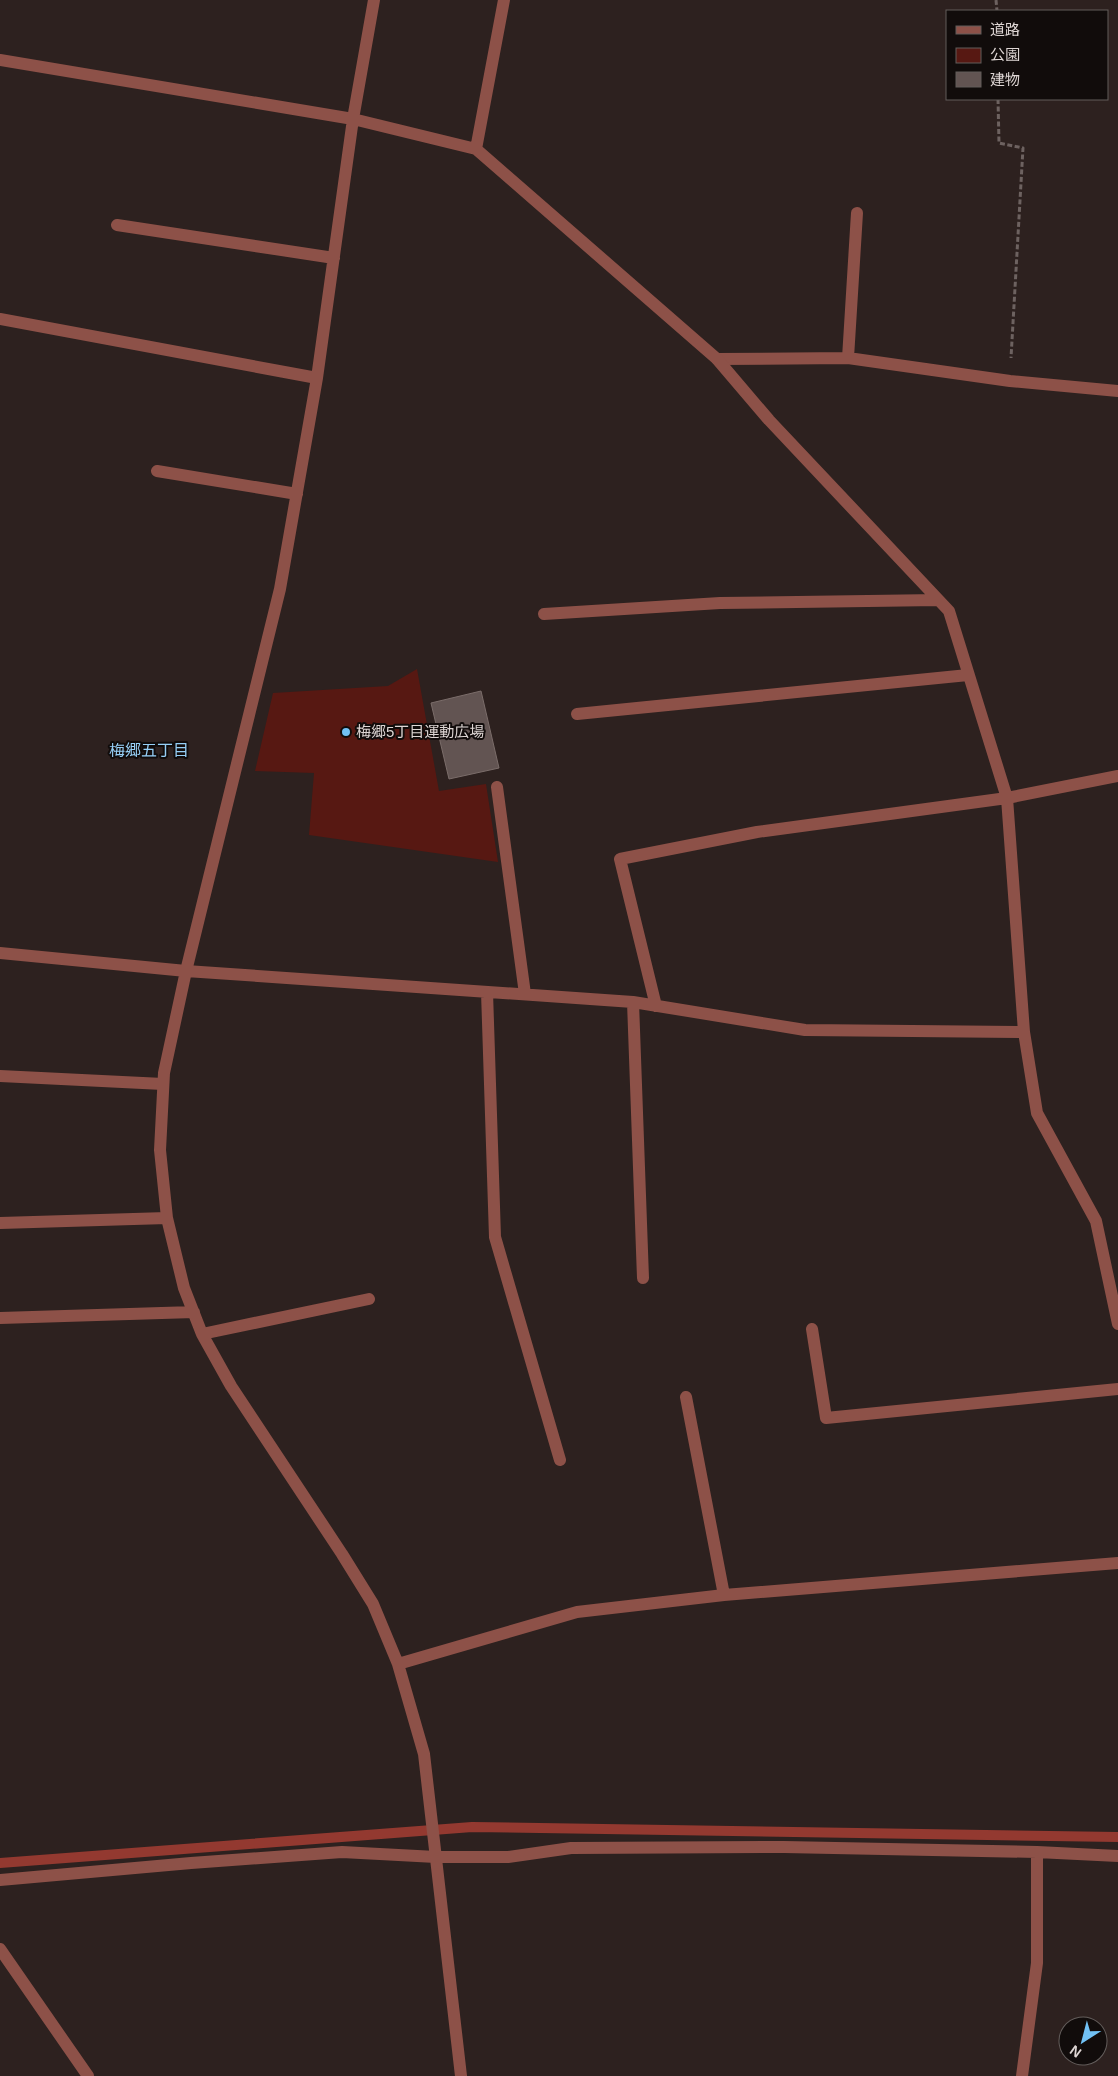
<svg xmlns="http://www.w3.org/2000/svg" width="1118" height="2076" viewBox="0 0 1118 2076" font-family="Arial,'Noto Sans JP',sans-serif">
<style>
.green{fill:#571812}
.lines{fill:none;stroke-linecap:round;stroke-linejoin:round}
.stream{stroke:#933930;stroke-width:10}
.building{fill:#625452;stroke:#7b6d6a}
.path{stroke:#6d6260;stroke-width:3;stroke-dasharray:5 2.5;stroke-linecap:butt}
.service{stroke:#8d5148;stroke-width:12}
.minor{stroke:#8d5148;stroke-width:12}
.poi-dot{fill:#71c1f5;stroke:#110c0b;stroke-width:2}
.labels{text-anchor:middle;stroke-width:4;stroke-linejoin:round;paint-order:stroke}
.poi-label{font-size:15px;fill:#ded6d4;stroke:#110c0b;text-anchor:start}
.neighbourhood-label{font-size:16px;fill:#96cff6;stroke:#110c0b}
</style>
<rect width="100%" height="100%" fill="#2d211f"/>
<path class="green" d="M417,669L439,791L486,784L498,862L309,835L314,773L255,771L273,693L388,686Z"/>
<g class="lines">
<path class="stream" d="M0,1863L472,1827L1118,1837"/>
</g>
<path class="building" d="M481,691L499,768L449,779L431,703Z"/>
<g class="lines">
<path class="path" d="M996,0L997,11
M998,99L999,143L1023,148L1011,358"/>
<path class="service" d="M848,358L857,213
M717,359L848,358L1010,381L1118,391"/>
<path class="minor" d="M374,0L353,119L317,378L280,589L186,971L164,1073L160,1150L167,1218L184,1288L202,1334L231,1386L342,1554L373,1604L398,1664L424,1754L461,2076
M0,60L353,119L476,149L717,359L769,420L949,611L1007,798L1024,1032L1037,1113L1096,1221L1118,1324
M476,149L504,0
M117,225L334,258
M0,319L317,378
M157,471L297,494
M544,614L720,603L938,600
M577,714L968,675
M497,787L525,994
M0,953L186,971L633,1002L805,1030L1024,1032
M487,992L495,1237L560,1460
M633,1002L643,1278
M656,1006L620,859L757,832L1007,798L1118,776
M0,1076L163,1084
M0,1223L167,1218
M0,1318L194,1312
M812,1329L826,1418L1118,1389
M202,1334L369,1299
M686,1397L724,1595
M398,1664L577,1612L724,1595L1118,1563
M0,1880L191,1863L342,1852L436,1857H508L571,1848L784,1847L1037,1852L1118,1856
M0,1949L88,2076
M1022,2076L1037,1963V1852"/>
</g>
<circle class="poi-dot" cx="346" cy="732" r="5"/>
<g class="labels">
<g class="poi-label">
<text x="356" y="737">梅郷5丁目運動広場</text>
</g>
<g class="neighbourhood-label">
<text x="149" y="756">梅郷五丁目</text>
</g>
</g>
<rect x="946" y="10" width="162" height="90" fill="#110c0b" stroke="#635d5b"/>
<rect x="956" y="26" width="25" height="8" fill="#8d5148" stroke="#635d5b"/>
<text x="990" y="35" font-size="15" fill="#ded6d4">道路</text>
<rect x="956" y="48" width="25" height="15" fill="#571812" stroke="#635d5b"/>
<text x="990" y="60" font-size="15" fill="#ded6d4">公園</text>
<rect x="956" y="72" width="25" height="15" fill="#625452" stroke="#635d5b"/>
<text x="990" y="85" font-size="15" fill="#ded6d4">建物</text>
<g transform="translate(1083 2041) rotate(216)"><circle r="24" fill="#110c0b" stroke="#635d5b"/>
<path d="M0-4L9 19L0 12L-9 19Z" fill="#71c1f5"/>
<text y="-8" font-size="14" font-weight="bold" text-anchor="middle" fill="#ded6d4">N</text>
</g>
</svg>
